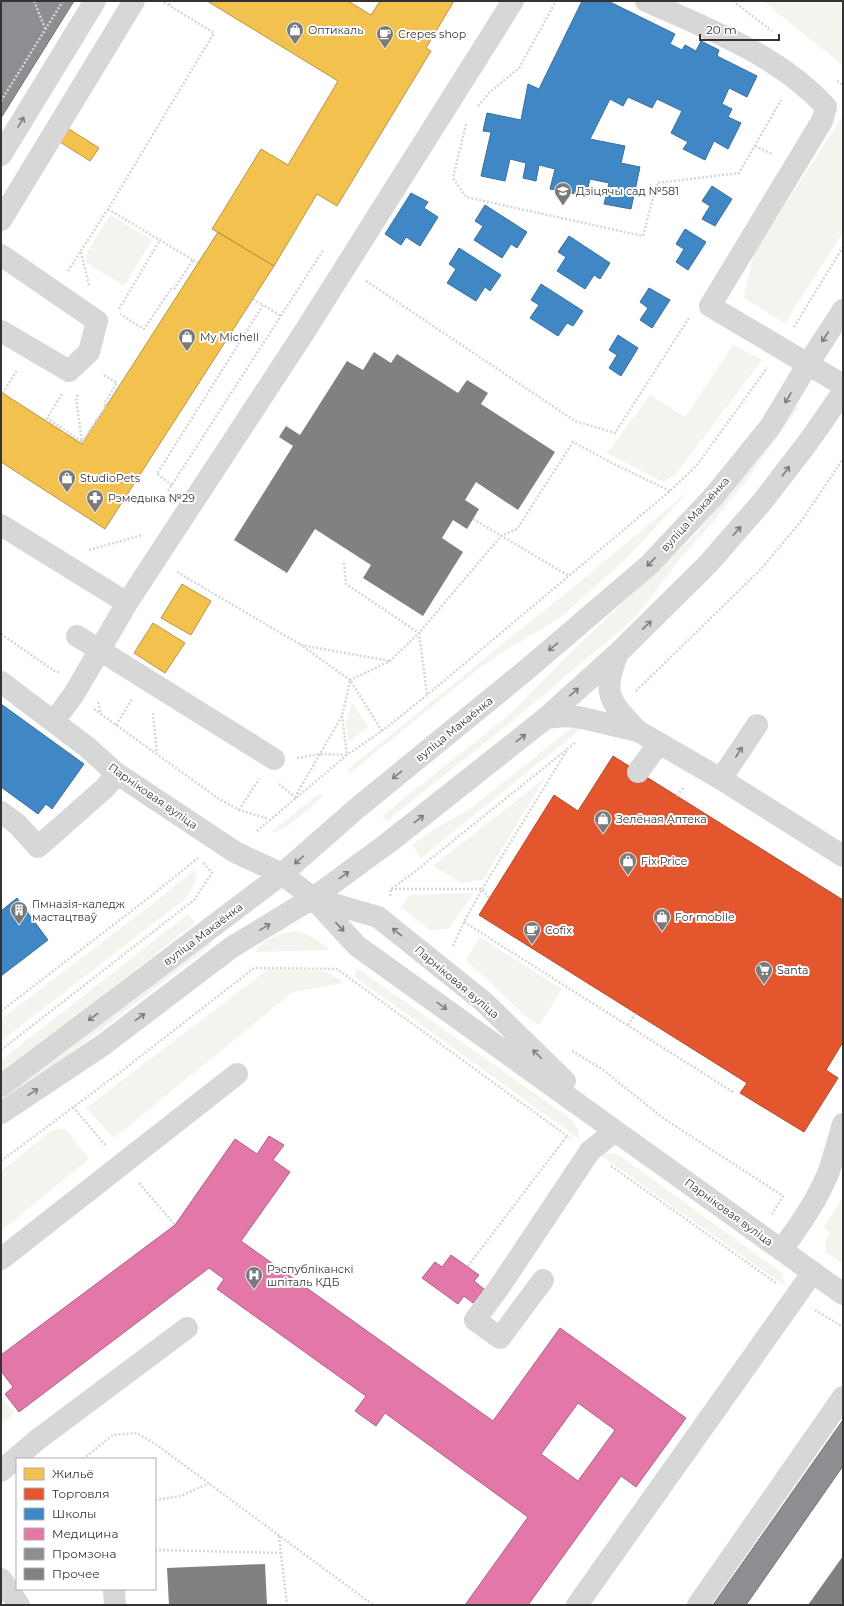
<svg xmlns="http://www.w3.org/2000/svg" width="844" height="1606" viewBox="0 0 844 1606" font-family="Montserrat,sans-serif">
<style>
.green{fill:#f1f5ed}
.homes{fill:#f2c14e;stroke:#b99646}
.shops{fill:#e4572e;stroke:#af4c30}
.schools{fill:#3f88c5;stroke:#3b6e99}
.health{fill:#e377a8;stroke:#ae6385;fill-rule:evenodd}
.industry{fill:#8d8d92;stroke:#727276}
.building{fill:#818181}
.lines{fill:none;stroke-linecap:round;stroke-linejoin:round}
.path{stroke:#d6d6d6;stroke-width:2.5;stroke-dasharray:2 2;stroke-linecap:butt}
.minor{stroke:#d7d7d7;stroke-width:22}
.oneway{stroke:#7d7d7d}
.labels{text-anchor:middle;stroke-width:4;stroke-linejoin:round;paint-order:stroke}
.poi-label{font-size:11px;fill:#333;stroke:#fff;text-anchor:start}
.street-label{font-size:11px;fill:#333;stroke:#fff}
</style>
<rect width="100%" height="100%" fill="#fff"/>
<path class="green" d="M763,1H843V66Z
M843,116V232L785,323L744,298L754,252Z
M110,215L152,240L124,286L86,262L88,251Z
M733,345L762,360L676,474L663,482L607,453L650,395L685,417Z
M795,407H799L743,485L708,528L680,559L636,616L621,630L510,723L387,821L382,816L510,714L574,649L691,539L729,495Z
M689,491L628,557L568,611L552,623L501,653L476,671L350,773L347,770L561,597Z
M352,703L368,727L349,742L346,724Z
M573,727L582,728L421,858L412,845L439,826L468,810Z
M545,778L483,880L461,883L433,866Z
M318,794L324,796C309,808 289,830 270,833Z
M196,869C196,882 193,889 185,899L1,1041V1019L155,902Z
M474,893L448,929L430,930L401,907L406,899L411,895Z
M188,914L195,923L1,1075V1060Z
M295,931C310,934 319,941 330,950L255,952C266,938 278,933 295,931Z
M480,937L562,989L539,1025L525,1016L466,960Z
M206,938L211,945L5,1104L1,1097Z
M357,968L571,1119L578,1129L579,1139L354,976Z
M267,970L326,971L344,983L293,992L114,1138L86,1108Z
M60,1128L66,1130L89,1159L1,1231V1171L51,1131Z
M607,1153L619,1155L778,1270L782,1273L785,1286L599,1154Z
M843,1197V1264L826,1252L825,1243L830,1232L824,1227Z
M1,1395L15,1413L1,1425Z"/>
<path class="homes" d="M1,1H34L1,18Z
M207,1H348L371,15L380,1H454L426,48L431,51L337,206L317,194L274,266L212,229L261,149L288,165L338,81Z
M69,129L99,148L90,161L60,142Z
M218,232L274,266L105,529L1,462V392L82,444Z
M182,584L211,601L191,635L161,618Z
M153,623L185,643L165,673L134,653Z"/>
<path class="shops" d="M613,756L843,900V1042L826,1070L838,1078L804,1132L740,1093L747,1083L479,915L554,795L578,811Z"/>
<path class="schools" d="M582,1H608L675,34L670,44L682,50L685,45L696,51L701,41L719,50L717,56L757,76L747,97L729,88L722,104L732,109L728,117L741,123L728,149L714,141L705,160L683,149L688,142L671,133L682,111L657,99L652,108L628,97L623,106L610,99L590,139L625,146L621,163L640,167L631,209L604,204L609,183L590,179L586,196L550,189L555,169L539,165L536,181L523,178L526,163L510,159L505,181L481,176L491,132L483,131L487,113L521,120L528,84L539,89Z
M712,186L732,199L715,226L702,219L710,206L702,201Z
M411,193L428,202L424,208L438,217L420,246L406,237L401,245L385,234Z
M485,205L527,232L517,248L511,244L502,258L474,240L483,226L475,221Z
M685,229L706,242L688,270L676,262L684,249L676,244Z
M569,236L610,263L600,279L594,275L585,289L557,271L566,257L558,252Z
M459,248L501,275L490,291L485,287L476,301L447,283L456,269L449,264Z
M541,284L583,311L573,326L567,323L558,336L530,318L539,305L531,300Z
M649,288L670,300L652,328L640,320L648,308L640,302Z
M618,335L638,348L621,376L609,368L617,355L609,350Z
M1,704L84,764L52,809L46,804L38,814L1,787Z
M17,898L48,940L1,976V911Z"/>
<path class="health" d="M269,1136L284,1145L273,1160L290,1172L241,1241L493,1421L560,1328L686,1418L636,1487L621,1476L528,1605H465L528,1517L385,1413L376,1426L355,1411L366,1396L217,1289L224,1279L209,1268L19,1412L5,1394L13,1387L1,1371V1355L175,1225L235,1139L257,1154ZM578,1403L615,1430L578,1481L541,1454Z
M451,1255L479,1275L474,1281L484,1289L473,1303L464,1296L458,1304L422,1278L435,1262L442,1267Z"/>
<path class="industry" d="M1,1H74L1,118Z
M843,1420V1466L746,1605H713Z"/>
<path class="building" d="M374,352L391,363L397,354L458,393L467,380L488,393L481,404L555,452L518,510L476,482L465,500L479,509L467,529L453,520L442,538L463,552L423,616L363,578L371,565L315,529L287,573L234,540L293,446L279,437L286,426L300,435L347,361L363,370Z
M843,1556V1605H808Z
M265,1564L267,1605H169L167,1568Z"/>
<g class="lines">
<path class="path" d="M34,1L45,28
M733,1L772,31
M169,5L171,1
M837,81L843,85
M1,101L63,1
M478,106L489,93L519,68L556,1
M466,124L453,178L466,197L643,236L657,183L739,173L781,100
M755,146L772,154
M108,209L193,260L174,289H171L144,329L120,314
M81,252L89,285
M193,260L198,263
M68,271L108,209L214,33L162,1
M366,281L575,421L615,433L689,318
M253,299L263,305
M119,309L160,240
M794,327L843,247
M3,393L17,370
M62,394L47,418L82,442
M78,395L76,398L82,442L106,406L104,404L117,383L102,374
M172,485L157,474L263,305L281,316
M168,491L322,252L325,250
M473,519L569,576
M89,550L142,535
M344,563L346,584L419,633L390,661L350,680
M177,572L301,645
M1,634L56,672H59
M636,691L761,569L802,520L843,459
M427,694L419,633L501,536L517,529L573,442L616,465L670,491
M98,702L101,714
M94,709L219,799L239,810L269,819
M153,713L157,754
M116,725L132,699
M382,731L350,680L301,645L390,661
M297,758L319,754L347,755L342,716
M279,784L295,797L342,716L350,681
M677,796L684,787
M239,810L259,779
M257,831L347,755L382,731L427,695L670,491L697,465L767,368
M391,889H482L489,898
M390,896L391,889L413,873L576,742
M464,922L733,1092
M453,946L464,922L482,889L567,750
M1,1011L151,896L198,858
M628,1025L636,1013
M1,1050L194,900L212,873L203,862
M572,1051L602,1069L663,1118L783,1196L772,1214
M73,1107L106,1146
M1,1161L123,1070L254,968L337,969L570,1138
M611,1166L776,1283
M139,1183L175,1225
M468,1266L567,1136
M815,1310L843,1327
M83,1459L113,1435L137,1433L157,1445L373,1605
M155,1500L181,1496L209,1483
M279,1536L287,1605
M155,1551L162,1550L281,1553"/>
<path class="minor" d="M646,1C708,29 779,55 826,107L822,121L710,306L843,385
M1,155L95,1
M1,220L134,1
M1,255L97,321L89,352L69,371L1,331
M1,525L127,603
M77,636L274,759
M618,653C602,694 608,700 638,731
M1,682L87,747L116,773L235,852L282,874L313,898L357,946L843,1294
M546,718L565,716L578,717L638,731L721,779L843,856
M54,721L74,694L127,603L305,331L513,1
M638,772L659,743
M721,779L757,725
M1,812L17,824L38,847L106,787L116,773
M313,898L378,917L484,1002L565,1081
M1,1086L282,874L356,809L525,671L649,565L714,496L770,427L808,364L843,310
M1,1113L103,1045L232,947L313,898L388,843L546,718L619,652L708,564L762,502L809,441L843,392
M781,1250C799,1227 818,1198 829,1171C834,1156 838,1140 843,1124
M1,1259L237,1074
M543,1280L500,1338L475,1320L500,1286L590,1151L615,1131
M1,1471L37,1440L187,1328
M1,1579L19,1605
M114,1589L115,1605
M577,1605L813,1272
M698,1605L843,1397"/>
</g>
<defs><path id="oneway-shaft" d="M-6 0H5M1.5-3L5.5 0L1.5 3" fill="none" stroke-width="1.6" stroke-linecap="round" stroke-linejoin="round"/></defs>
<g class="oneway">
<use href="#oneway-shaft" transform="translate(21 122) rotate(-59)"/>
<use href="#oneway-shaft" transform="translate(825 337) rotate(123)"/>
<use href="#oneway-shaft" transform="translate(788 398) rotate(121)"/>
<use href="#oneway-shaft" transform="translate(786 471) rotate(-53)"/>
<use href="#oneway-shaft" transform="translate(737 531) rotate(-49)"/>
<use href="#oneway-shaft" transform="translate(651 562) rotate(134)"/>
<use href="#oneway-shaft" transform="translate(647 625) rotate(-44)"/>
<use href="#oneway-shaft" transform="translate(553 647) rotate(140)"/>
<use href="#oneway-shaft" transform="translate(574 692) rotate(-42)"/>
<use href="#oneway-shaft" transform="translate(521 738) rotate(-38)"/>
<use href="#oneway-shaft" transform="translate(739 752) rotate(-57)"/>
<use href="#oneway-shaft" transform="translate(397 775) rotate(141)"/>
<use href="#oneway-shaft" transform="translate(419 819) rotate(-38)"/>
<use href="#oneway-shaft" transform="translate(299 860) rotate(138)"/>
<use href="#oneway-shaft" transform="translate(344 875) rotate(-36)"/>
<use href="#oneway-shaft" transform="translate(265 927) rotate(-31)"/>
<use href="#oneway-shaft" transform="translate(340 927) rotate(47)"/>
<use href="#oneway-shaft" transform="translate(397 932) rotate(-141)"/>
<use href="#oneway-shaft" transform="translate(442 1006) rotate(36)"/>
<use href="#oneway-shaft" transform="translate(93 1017) rotate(143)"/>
<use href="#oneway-shaft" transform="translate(140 1017) rotate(-37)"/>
<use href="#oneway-shaft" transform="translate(537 1054) rotate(-135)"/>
<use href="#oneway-shaft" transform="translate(33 1092) rotate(-34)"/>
</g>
<defs>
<symbol id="shop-pin" viewBox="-11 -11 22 30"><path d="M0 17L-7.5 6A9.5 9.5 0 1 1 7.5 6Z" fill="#7a7a7a" stroke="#fff"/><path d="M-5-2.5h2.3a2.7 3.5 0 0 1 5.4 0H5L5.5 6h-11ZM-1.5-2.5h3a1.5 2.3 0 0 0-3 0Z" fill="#fff"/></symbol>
<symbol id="cafe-pin" viewBox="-11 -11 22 30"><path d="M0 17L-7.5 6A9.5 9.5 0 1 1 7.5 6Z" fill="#7a7a7a" stroke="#fff"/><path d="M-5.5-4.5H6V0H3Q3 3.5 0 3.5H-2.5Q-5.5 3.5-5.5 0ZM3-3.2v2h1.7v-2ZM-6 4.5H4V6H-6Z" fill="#fff"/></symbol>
<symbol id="school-pin" viewBox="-11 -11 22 30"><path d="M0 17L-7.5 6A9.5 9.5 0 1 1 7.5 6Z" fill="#7a7a7a" stroke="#fff"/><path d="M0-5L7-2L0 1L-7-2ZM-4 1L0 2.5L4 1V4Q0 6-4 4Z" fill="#fff"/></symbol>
<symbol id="pharmacy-pin" viewBox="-11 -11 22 30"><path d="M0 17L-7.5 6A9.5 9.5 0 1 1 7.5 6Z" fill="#7a7a7a" stroke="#fff"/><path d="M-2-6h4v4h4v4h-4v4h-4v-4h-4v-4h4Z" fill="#fff"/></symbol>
<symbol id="building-pin" viewBox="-11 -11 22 30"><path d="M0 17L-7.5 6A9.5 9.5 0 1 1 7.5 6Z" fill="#7a7a7a" stroke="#fff"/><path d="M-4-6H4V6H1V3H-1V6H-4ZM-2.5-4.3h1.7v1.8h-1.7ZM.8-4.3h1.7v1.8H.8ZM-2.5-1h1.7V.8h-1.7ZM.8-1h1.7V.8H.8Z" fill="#fff"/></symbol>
<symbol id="supermarket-pin" viewBox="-11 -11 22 30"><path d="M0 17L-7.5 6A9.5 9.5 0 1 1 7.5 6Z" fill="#7a7a7a" stroke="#fff"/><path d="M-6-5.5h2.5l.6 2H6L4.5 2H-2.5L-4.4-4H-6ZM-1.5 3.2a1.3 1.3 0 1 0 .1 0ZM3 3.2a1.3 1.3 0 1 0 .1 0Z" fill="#fff"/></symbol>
<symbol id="hospital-pin" viewBox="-11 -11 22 30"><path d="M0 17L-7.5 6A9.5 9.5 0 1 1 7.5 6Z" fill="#7a7a7a" stroke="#fff"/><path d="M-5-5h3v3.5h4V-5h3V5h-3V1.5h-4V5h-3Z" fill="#fff"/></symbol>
</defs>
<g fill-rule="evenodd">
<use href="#shop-pin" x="285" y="20" width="20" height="27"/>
<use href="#cafe-pin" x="375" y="24" width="20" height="27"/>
<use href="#school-pin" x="553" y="181" width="20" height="27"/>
<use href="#shop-pin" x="177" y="327" width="20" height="27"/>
<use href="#shop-pin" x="57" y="468" width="20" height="27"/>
<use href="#pharmacy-pin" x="85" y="488" width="20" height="27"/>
<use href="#shop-pin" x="593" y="809" width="20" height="27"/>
<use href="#shop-pin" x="618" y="851" width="20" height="27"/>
<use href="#building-pin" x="9" y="900" width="20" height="27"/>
<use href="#shop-pin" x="652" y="907" width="20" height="27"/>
<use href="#cafe-pin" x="522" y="920" width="20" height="27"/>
<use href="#supermarket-pin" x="754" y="960" width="20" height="27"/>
<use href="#hospital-pin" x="244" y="1265" width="20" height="27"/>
</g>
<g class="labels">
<g class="poi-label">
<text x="308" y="34">Оптикаль</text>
<text x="398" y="38">Crepes shop</text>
<text x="576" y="195">Дзіцячы сад №581</text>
<text x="200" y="341">My Michell</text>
<text x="80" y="482">StudioPets</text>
<text x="108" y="502">Рэмедыка №29</text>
<text x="616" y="823">Зелёная Аптека</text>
<text x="641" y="865">Fix Price</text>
<text x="32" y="908">Гімназія-каледж<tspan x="32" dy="13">мастацтваў</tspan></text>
<text x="675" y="921">For mobile</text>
<text x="545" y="934">Cofix</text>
<text x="777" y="974">Santa</text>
<text x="267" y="1273">Рэспубліканскі<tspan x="267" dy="13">шпіталь КДБ</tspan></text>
</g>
<g class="street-label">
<text transform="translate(695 514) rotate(-48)" y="4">вуліца Макаёнка</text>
<text transform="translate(454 729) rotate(-39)" y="4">вуліца Макаёнка</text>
<text transform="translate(153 796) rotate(35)" y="4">Парніковая вуліца</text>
<text transform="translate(203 934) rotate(-37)" y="4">вуліца Макаёнка</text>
<text transform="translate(457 982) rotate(40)" y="4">Парніковая вуліца</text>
<text transform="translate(729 1212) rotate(36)" y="4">Парніковая вуліца</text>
</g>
</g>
<rect width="844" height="1606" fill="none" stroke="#333333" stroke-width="4"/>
<rect x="16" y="1458" width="140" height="132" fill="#ffffff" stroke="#adadad"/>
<rect x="24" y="1468" width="20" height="12" fill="#f2c14e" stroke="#adadad"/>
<text x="52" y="1478" font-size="12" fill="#333333">Жильё</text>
<rect x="24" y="1488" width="20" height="12" fill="#e4572e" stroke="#adadad"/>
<text x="52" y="1498" font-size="12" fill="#333333">Торговля</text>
<rect x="24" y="1508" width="20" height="12" fill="#3f88c5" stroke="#adadad"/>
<text x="52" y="1518" font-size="12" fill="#333333">Школы</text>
<rect x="24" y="1528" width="20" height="12" fill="#e377a8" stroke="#adadad"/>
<text x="52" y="1538" font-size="12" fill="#333333">Медицина</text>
<rect x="24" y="1548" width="20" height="12" fill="#8d8d92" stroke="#adadad"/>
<text x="52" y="1558" font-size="12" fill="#333333">Промзона</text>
<rect x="24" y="1568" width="20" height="12" fill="#818181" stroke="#adadad"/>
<text x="52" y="1578" font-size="12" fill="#333333">Прочее</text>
<path d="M700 34v6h79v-6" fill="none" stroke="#333333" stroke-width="2"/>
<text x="706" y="34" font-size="12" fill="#333333" stroke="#ffffff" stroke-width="3" paint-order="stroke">20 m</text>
</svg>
